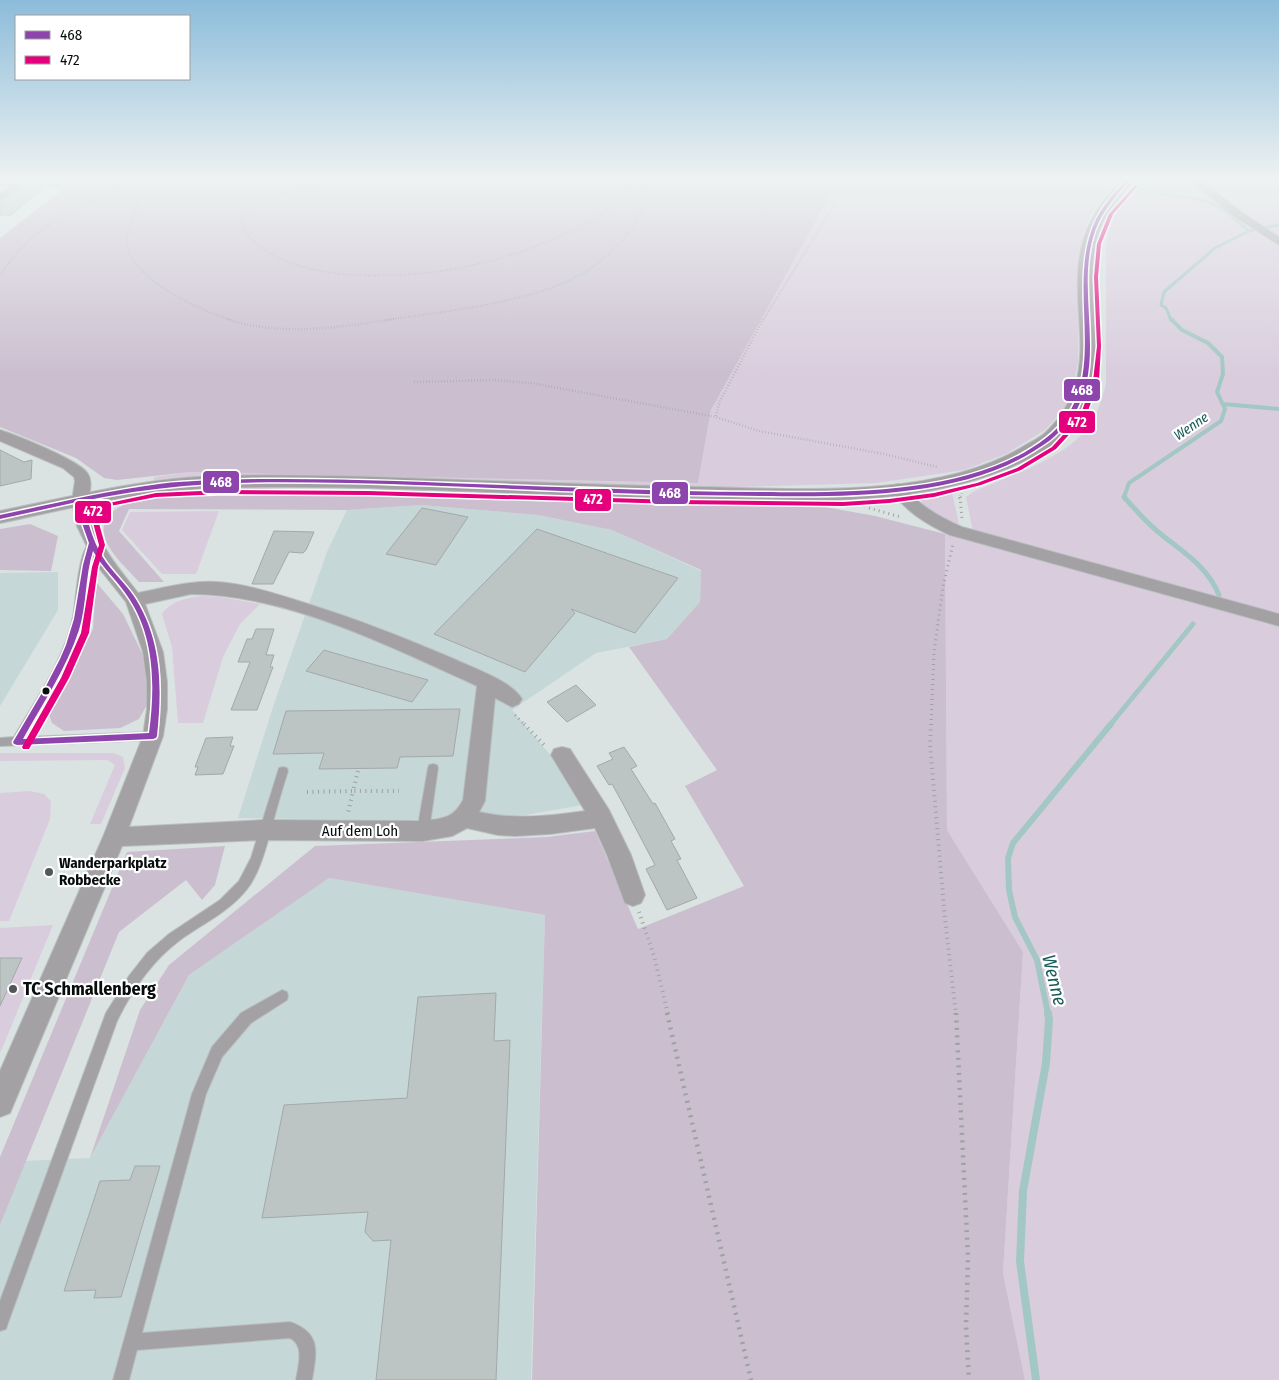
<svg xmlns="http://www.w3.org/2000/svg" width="1279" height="1380" viewBox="0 0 1279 1380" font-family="'Fira Sans Condensed',sans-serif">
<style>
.built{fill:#c5d7d6}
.green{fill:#d9cddd}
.forest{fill:#cbbfcf}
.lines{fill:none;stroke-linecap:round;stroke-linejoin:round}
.stream-far4{stroke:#a3c7c4;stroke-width:3}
.stream-far3{stroke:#a3c7c4;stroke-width:4}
.stream-far2{stroke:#a3c7c4;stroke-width:5}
.stream-far1{stroke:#a3c7c4;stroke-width:6}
.stream{stroke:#a3c7c4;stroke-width:8}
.building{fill:#bdc4c4;stroke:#a2a9a9}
.service-casing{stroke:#b9bfbf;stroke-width:2}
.minor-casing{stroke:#b9bfbf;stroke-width:2}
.tertiary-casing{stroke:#b9bfbf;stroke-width:2}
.path-far4{stroke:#9ea1a2;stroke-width:2;stroke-dasharray:0.5 2;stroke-linecap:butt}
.path-far3{stroke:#9ea1a2;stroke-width:2.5;stroke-dasharray:0.5 2.5;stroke-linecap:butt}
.path-far2{stroke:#9ea1a2;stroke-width:3;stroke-dasharray:1 4;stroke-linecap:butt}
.path-far1{stroke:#9ea1a2;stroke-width:4;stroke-dasharray:1 4.5;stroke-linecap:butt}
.path{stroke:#9ea1a2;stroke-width:4.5;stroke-dasharray:2 5.5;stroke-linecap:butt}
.service{fill:#a4a1a5;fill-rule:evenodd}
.minor{fill:#a4a1a5;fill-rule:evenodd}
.tertiary{fill:#a4a1a5;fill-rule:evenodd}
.bus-1-casing{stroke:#fff;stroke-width:3}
.bus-2-casing{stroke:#fff;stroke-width:3}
.bus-1{fill:#8e44ad;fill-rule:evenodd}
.bus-2{fill:#e5007d;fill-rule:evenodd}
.bus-dot{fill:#070d0c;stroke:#fff;stroke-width:2}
.poi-dot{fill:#515857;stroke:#fff;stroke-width:2}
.labels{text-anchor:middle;stroke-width:4.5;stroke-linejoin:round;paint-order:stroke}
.far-water-label{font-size:14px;font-style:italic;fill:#175b57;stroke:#fff}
.street-label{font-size:15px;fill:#070d0c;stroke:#fff}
.poi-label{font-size:15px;font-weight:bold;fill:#070d0c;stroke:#fff;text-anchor:start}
.near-poi-label{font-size:18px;font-weight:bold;fill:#070d0c;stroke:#fff;text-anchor:start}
.near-water-label{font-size:19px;font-style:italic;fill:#175b57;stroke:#fff}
.line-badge{stroke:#fff;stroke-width:2}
.badge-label{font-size:14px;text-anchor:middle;font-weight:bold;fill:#fff}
</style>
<rect width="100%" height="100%" fill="#dae2e2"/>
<path class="built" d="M421,505L538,515L612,530L701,571L700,602L667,639L596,653L512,710L563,770L582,805L526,815H474L409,820L238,818L274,704L327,552L347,510Z
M58,572V610L0,706V573Z
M329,878L545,915L531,1380H0V1225L25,1161L90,1158L189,975Z"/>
<path class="green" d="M839,179H1120L1104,195L1090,216L1083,236L1080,258L1078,362L1070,402L1045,430L1006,454L964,470L877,483L699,488H258L152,495L154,477L190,472L698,483L711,410Z
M1148,179H1279V1380H1025L1003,1273L1023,952L947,830L945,534L1243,613L973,531L966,497L973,492C1007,477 1067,458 1089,426C1098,413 1102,399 1106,384V245C1112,213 1124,200 1148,179Z
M951,488L959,524C945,519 921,513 920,495L925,492Z
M219,511L196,574H162L122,530L130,512Z
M201,596L221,597L260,604L240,624L223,657L203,723H178L172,647L162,614C172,600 185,599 201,596Z
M0,753H114L123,757L125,768L101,824H90L115,765L107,760L0,761Z
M30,791L44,794L51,801L50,819L9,921H0V793Z
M53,925L1,1051L0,1052V928Z"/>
<path class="forest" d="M0,179H839L711,410L698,483L190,472L117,480L104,478L76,458L0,427V238L64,189L0,187Z
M258,488L820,506L875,516L945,534L947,830L1023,952L1003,1273L1025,1380H532L545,915L329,878L189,975L90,1158L140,1010L169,965L315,846L547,837L595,831L638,929L744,886L685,786L717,770L629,647L667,639L700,602L701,570L612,530L538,515L421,505L347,510L129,509L119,531L164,582H139C127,568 107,552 104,533C96,486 230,490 258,488Z
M30,524L58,536L51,571L0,570V529Z
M96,582L123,614L142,653L149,701L139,719L120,728L64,731L52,723L48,711L93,629Z
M225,846L215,885L202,900L186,880L119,932L0,1225V1157L127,852Z"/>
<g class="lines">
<path class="stream-far4" d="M1140,188C1164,198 1192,194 1215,205C1228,211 1238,222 1249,231
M1171,320L1166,308L1161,305L1164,292L1215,248L1249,231L1279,225"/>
<path class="stream-far3" d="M1223,404L1279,409
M1125,499L1124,497L1129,483L1221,421L1225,409L1217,392L1223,374L1222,357L1208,343L1182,330L1171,319"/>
<path class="stream-far2" d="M1124,497C1135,509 1145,521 1157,531C1181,551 1207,565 1219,595
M1110,725L1193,624"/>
<path class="stream-far1" d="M1048,1014L1037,960L1015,917L1009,890L1008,858L1013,843L1111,724"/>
<path class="stream" d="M1036,1380L1020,1261L1023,1191L1046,1063L1049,1020L1048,1013"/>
</g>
<path class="building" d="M20,189H42L11,215H0V203Z
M0,450L24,462L32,460L31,479L0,486Z
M422,508L468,517L436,565L386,554Z
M537,529L678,578L635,633L571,609L575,613L525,672L434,634Z
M274,531L314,532L306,550L303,553L289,552L273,584H252Z
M256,629H274L266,655H274L270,667H273L257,710H231L250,662H238L247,639H252Z
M324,650L351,658L428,680L412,702L306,671Z
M576,685L596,705L567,722L547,702Z
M460,709L453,756L400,757L397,768L319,769L324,753L273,754L286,711Z
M233,737L230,746H234L223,774L195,775L198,767H195L206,738Z
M624,747L637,766L631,769L653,804L655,803L675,839L671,841L681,859L677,860L697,898L667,910L646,869L655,865L622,802L612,784L609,785L597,766L613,759L609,753Z
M0,958H22L0,1006Z
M496,993L494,1041L510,1040L496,1380H376L391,1240L373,1241L365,1232L368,1212L262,1218L284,1105L407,1098L418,997Z
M135,1166H160L121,1297L94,1298L96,1290L64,1291L100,1181L130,1180Z"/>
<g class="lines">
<defs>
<path id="service" d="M92,541L96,544C85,572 89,602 79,631C67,668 44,703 25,737L153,732L157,733L158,736L157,739L153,740L0,746V738L14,737C35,701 65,659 73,617C76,602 78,547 92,541Z
M433,764L437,765L438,768L429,831L427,834L423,836L419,834L417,831L428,768L429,765Z
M283,767L287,768L288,771C282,790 276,810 271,830C265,850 260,872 247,889C229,912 202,924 180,940C152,961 132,990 117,1021L8,1323L6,1329L0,1331V1301L106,1013L129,976L147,953L169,934L220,900L239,881L251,858L278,771L279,768Z
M282,990L287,992L288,996L287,1000L251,1023L222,1057L206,1094L142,1333L290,1322C321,1333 317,1351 312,1380H296C298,1367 305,1345 290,1338L137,1350L129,1380H113L192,1094L212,1047L241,1013Z"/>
<path id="minor" d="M1188,179H1200L1240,211L1279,237V245L1232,215Z
M15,183L19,184V188L0,201V193Z
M0,430C16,435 81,461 88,474C94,484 87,497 90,508C97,544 116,565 138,593C164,588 190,580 217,582C247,584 276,594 305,603C357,619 405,638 454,659C473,668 512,681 522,699L519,704L512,707L495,698L485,801L479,812C514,820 550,816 585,811L551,755L554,749L562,747L570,749L609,810L631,855L645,895L641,903L633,906L625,903L607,855L595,828L550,834L515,836L498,835L467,828L452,836L423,841L264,840L122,846L10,1113L0,1117V1071L103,837L143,736L147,709V682L143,652L126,602L95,563L77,526L72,501L75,481L74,477L63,468L0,441ZM191,594C286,594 391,647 477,686L463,800C453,819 443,818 423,821L264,820L129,827L163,736L167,709V682L163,652L145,604Z
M898,484C908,487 914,499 923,505C935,514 948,521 962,527L1279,614V626L950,535C926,524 905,511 890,489L892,486Z"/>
<path id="tertiary" d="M1122,179H1135C1118,201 1102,214 1096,242C1080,314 1125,383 1057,442C1043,453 1025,461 1009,468C914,507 806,501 706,499C649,498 592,496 535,494C429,490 322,485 215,488C142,490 71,508 0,523V511C70,497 140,479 212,476C317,473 422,479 527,482C585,484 643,486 702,487C799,489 938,499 1024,446C1031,442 1040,438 1046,432C1107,373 1064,309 1083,241C1091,214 1104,199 1122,179Z"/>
</defs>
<use href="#service" class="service-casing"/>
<use href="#minor" class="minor-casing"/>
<use href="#tertiary" class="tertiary-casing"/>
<path class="path-far4" d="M387,179C349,184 270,188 243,214C239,232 255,244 269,252C290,266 316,271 341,274C421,281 502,265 574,230C599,218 620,199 642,182
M105,196L134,179
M0,275C9,262 19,250 30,240C49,222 103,187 130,197C133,198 136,202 139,204C135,215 127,228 127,241C128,279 200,310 231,320
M386,320C442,312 528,303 578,276C597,266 613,251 627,235C641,218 648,200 641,179
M763,320L830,212L847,179"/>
<path class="path-far3" d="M227,319C280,337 340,327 395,319
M414,382L492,380L531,383L716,417L759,431L884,454L937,467
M716,416L719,403L763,319
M959,499L962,493"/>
<path class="path-far2" d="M960,497L962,518
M869,508L901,517
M515,715L525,725
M931,725L934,652L943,587L953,544"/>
<path class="path-far1" d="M524,724L546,747
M931,724L930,745L945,919L956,1014
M358,771L353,791H399
M307,792L353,791L348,813
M639,912L654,956L668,1014"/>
<path class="path" d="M667,1013L751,1380
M956,1013L968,1257L966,1327L969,1380"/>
<use href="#service" class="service"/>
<use href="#minor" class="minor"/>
<use href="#tertiary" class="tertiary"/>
<defs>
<path id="bus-1" d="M1127,179H1131C1117,195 1102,211 1095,231C1074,291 1109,362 1072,418C1067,425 1060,431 1055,436C1049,442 1041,446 1034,451C959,498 848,497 762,496C713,495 664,495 615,493C527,490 438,485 349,483C294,482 238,481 184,486C150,489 116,494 83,501C88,522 93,544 106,562C116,576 129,587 137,601C162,643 162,689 157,736L156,738L153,739L17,745L14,744L13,742L46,686L60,659L66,645L74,619L83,565L89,543L83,526L77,502L0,519V515C53,504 105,491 159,484C192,480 226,480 260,479C370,478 480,485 590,488C647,490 703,492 759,492C847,493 973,495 1046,438C1112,387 1069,303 1090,235C1096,213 1111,196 1127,179ZM93,551C103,569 119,582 130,600C155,639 155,688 149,733L23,739C43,703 66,669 79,630C87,604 85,576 93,551Z"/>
<path id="bus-2" d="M1135,185L1138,186L1113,214L1101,244L1098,277L1101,346L1099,381L1086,416L1056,449L1021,470L981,485L934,497L889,503L843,506L676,504L368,495L223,494L156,497L95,509L105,545L98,567L89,633L69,678L29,749H23L22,747L61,678L81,633L92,567L99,545L89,508L90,507L156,493L223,490L368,491L676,500L843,502L889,499L934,493L977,483L1017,468L1052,447L1080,416L1093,381L1097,346L1094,277L1097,244L1109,214Z"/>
</defs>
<use href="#bus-1" class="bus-1-casing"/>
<use href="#bus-2" class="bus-2-casing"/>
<use href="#bus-1" class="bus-1"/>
<use href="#bus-2" class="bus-2"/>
</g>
<linearGradient id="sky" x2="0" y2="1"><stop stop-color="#8cbcda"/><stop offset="0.48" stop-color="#eef2f2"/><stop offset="1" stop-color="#eef2f2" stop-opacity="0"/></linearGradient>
<rect width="1279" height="373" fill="url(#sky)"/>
<circle class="bus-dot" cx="46" cy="691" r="4.5"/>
<g class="poi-dot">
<circle cx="49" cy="872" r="5"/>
<circle cx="13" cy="989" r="5"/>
</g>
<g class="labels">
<g class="far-water-label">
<text transform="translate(1191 426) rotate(-34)" y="5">Wenne</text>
</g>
<g class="street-label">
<text x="360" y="836">Auf dem Loh</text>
</g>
<g class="poi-label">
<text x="59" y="868">Wanderparkplatz<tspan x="59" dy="17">Robbecke</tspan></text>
</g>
<g class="near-poi-label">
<text x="23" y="995">TC Schmallenberg</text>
</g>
<g class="near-water-label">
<text transform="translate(1055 980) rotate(76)" y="7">Wenne</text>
</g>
</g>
<g class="line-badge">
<rect x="1063" y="378" width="38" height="24" rx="5" fill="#8e44ad"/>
<rect x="1058" y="410" width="38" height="24" rx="5" fill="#e5007d"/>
<rect x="202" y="470" width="38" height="24" rx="5" fill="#8e44ad"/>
<rect x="651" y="481" width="38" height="24" rx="5" fill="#8e44ad"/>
<rect x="574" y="488" width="38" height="24" rx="5" fill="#e5007d"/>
<rect x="74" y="500" width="38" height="24" rx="5" fill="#e5007d"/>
</g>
<g class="badge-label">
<text x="1082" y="395">468</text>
<text x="1077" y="427">472</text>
<text x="221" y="487">468</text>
<text x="670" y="498">468</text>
<text x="593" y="504">472</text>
<text x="93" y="516">472</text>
</g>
<rect x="15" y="15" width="175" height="65" fill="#ffffff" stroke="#9c9e9e"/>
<rect x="25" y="31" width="25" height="8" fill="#8e44ad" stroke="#9c9e9e"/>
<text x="60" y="40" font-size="15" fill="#070d0c">468</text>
<rect x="25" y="56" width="25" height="8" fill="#e5007d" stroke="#9c9e9e"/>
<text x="60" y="65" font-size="15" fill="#070d0c">472</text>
</svg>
